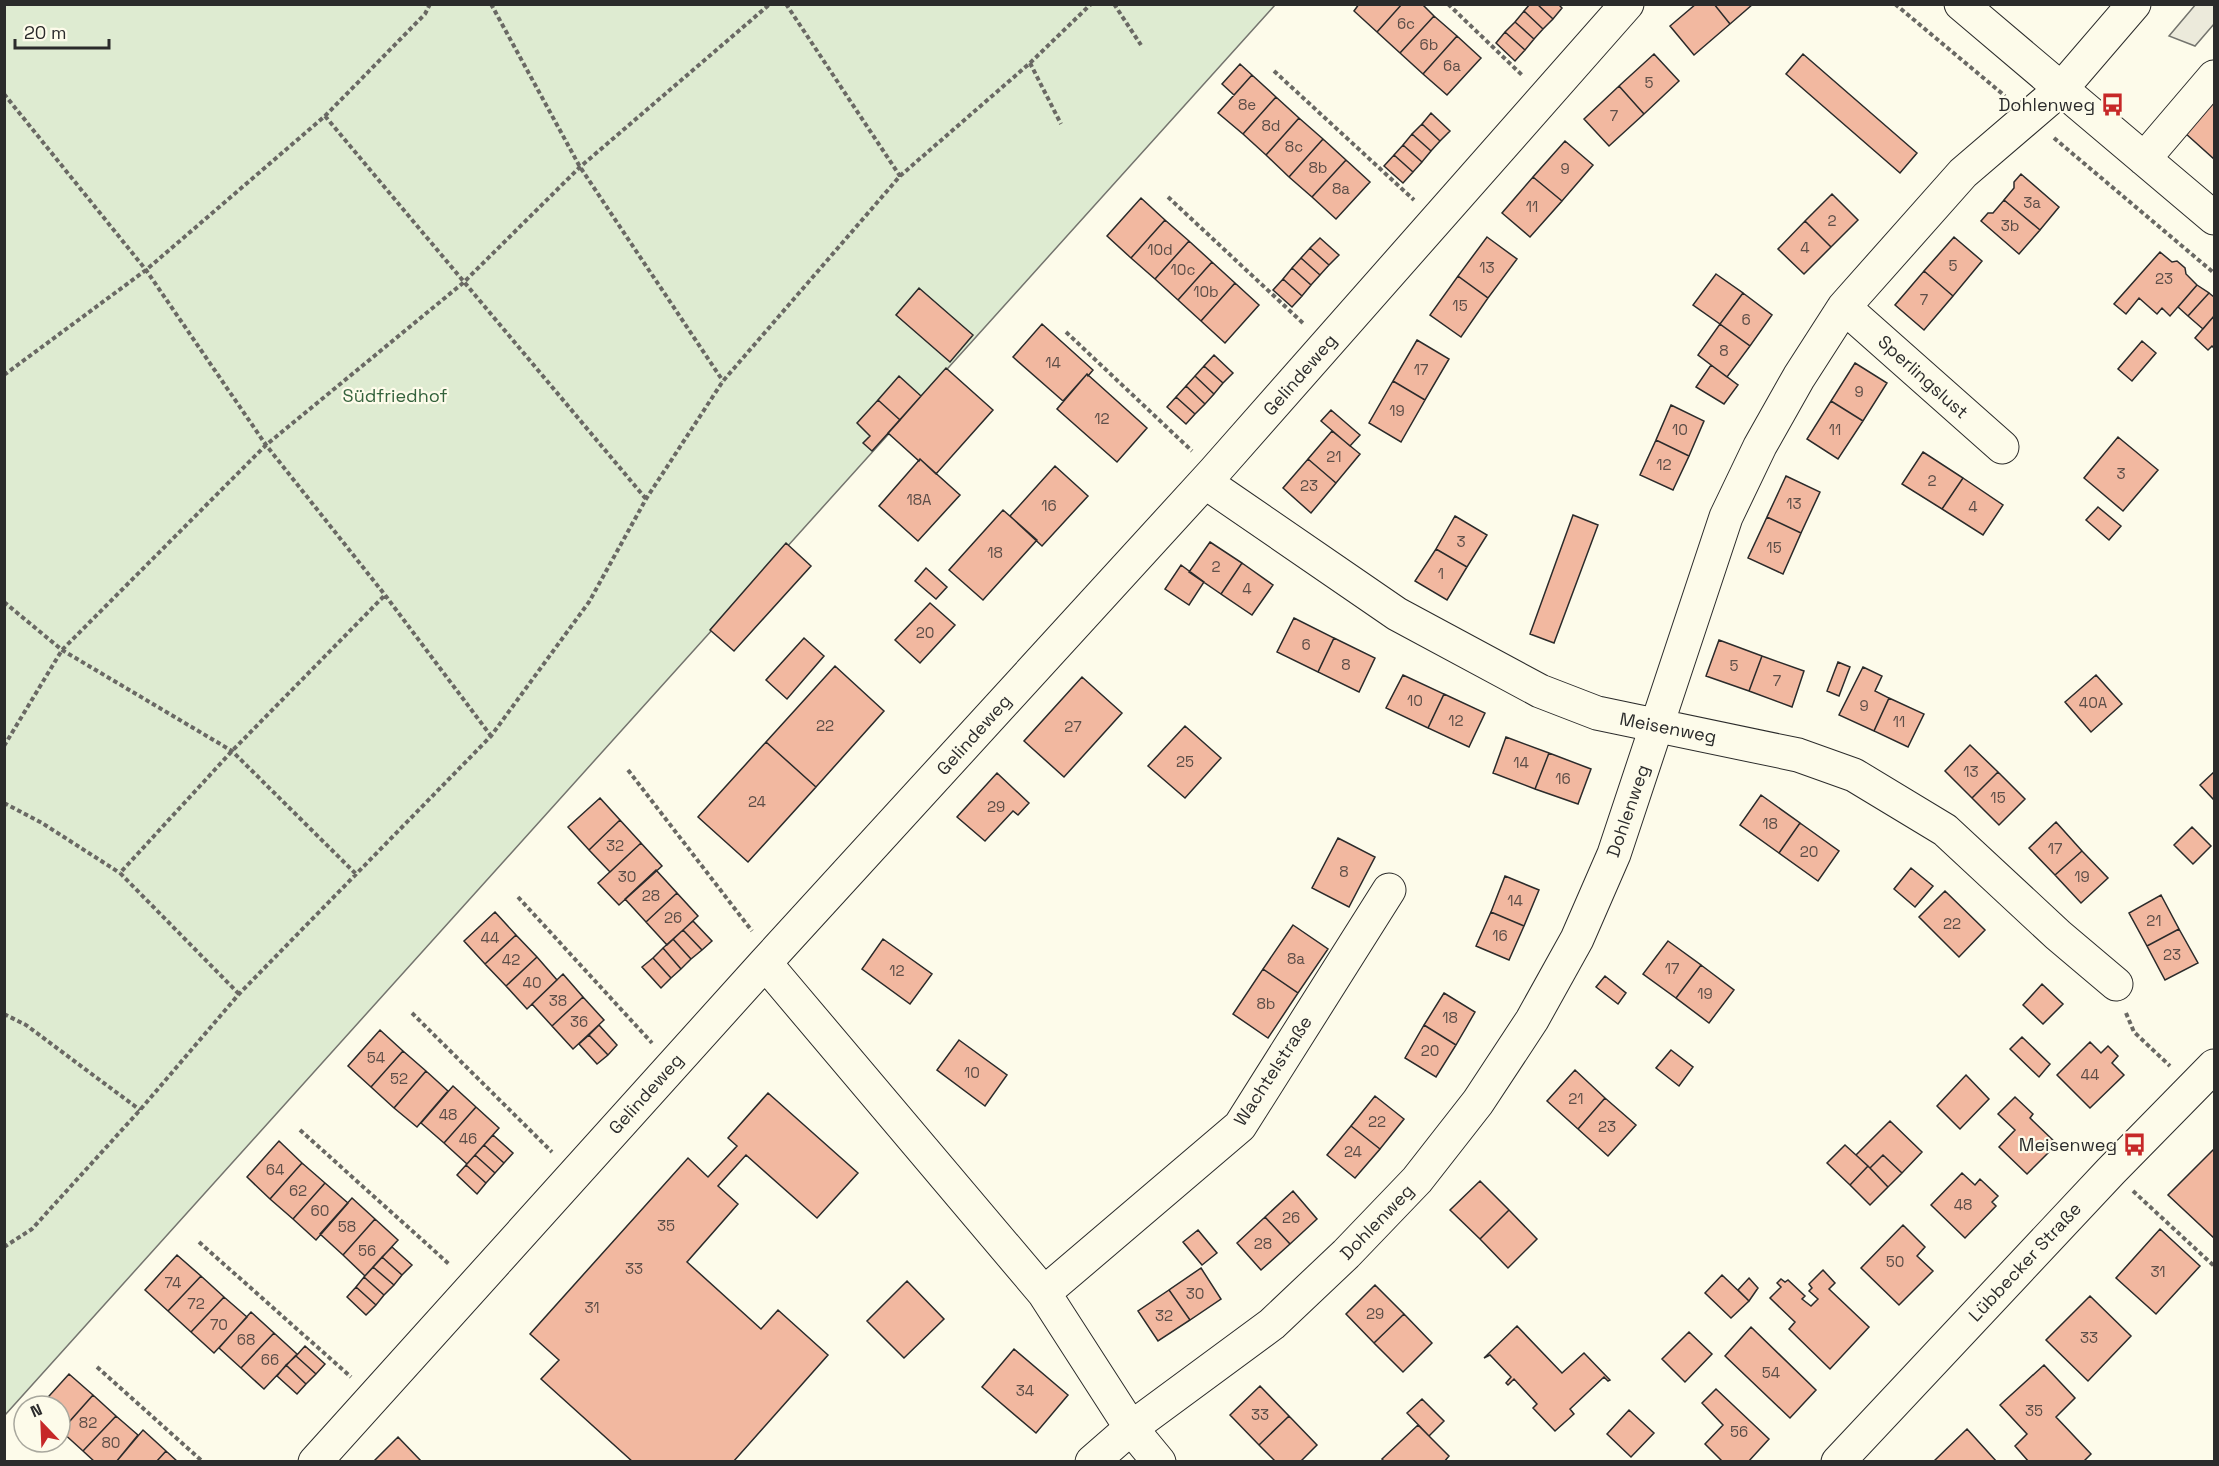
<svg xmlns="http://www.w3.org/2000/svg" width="2219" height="1466" viewBox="0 0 2219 1466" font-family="'Space Grotesk',sans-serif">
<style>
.green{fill:#deebd1;stroke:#74746e;stroke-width:1.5}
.parking{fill:#eceadb;stroke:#74746e;stroke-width:1.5}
.building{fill:#f2b8a0;stroke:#2b2b2b;stroke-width:1.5}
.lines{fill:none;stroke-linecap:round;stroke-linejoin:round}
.minor-casing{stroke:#2b2b2b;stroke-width:35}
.major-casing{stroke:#2b2b2b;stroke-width:35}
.path{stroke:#6a6964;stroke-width:4;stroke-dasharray:4.5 3;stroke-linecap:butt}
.minor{stroke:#fdfbea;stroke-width:33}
.major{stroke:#fdfbea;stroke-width:33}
.labels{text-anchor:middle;stroke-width:4.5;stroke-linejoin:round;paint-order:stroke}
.number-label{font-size:15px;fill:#5d4e48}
.poi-label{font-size:18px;fill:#2b2b2b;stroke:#fdfbea;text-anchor:end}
.street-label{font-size:18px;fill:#2b2b2b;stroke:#fdfbea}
.park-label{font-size:18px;fill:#34623c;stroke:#fdfbea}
</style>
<rect width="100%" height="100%" fill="#fdfbea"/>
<path class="green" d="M5,5H1275L5,1415Z"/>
<path class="parking" d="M2196,4L2214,5V24L2195,46L2169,36Z"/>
<path class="building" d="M1359,4H1402L1377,32L1354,11Z
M1402,4H1422L1434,16L1400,53L1377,32Z
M1530,4H1537L1553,19L1543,29L1524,11Z
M1537,4H1558L1562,8L1553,19Z
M1696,4H1714L1730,24L1694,55L1670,26Z
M1714,4H1753L1730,24Z
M1524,11L1543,29L1534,39L1515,22Z
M1434,16L1457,36L1423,74L1400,53Z
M1515,22L1534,39L1525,50L1505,32Z
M1505,32L1525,50L1515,61L1496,43Z
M1457,36L1481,58L1447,95L1423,74Z
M1654,54L1679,81L1644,114L1619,86Z
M1803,54L1917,153L1900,173L1786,74Z
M1240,64L1252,75L1234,95L1222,84Z
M1252,75L1276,97L1243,134L1218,113Z
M1619,86L1644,114L1609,146L1584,119Z
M1276,97L1299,118L1266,155L1243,134Z
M2214,99V159L2185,133Z
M1431,113L1450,131L1440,141L1422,124Z
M1299,118L1323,139L1289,177L1266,155Z
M1422,124L1440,141L1431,151L1412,134Z
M1412,134L1431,151L1422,162L1403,145Z
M1323,139L1346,160L1312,197L1289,177Z
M1565,141L1593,165L1562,201L1533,177Z
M1403,145L1422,162L1413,172L1394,155Z
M1394,155L1413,172L1403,183L1384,166Z
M1346,160L1370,182L1336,219L1312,197Z
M2021,174L2059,207L2040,230L2004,200L2014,188V182Z
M1533,177L1562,201L1530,237L1502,213Z
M1832,194L1858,220L1831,247L1805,221Z
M1141,198L1165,220L1131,258L1107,236Z
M2004,200L2040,230L2019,254L1981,221L1988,213H1993Z
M1165,220L1189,241L1155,279L1131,258Z
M1805,221L1831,247L1804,274L1778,249Z
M1487,237L1517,259L1488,298L1458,276Z
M1954,237L1982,261L1953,296L1924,271Z
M1320,238L1339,255L1329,265L1310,248Z
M1189,241L1212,262L1178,300L1155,279Z
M1310,248L1329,265L1320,275L1301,258Z
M2160,252L2172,262L2177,261L2185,268L2186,274L2197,285L2170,316L2162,308L2157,314L2139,298L2126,314L2114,304Z
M1301,258L1320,275L1311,285L1292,268Z
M1212,262L1235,283L1201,321L1178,300Z
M1292,268L1311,285L1302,296L1283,279Z
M1924,271L1953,296L1924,330L1895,305Z
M1716,274L1743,293L1720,324L1693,305Z
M1458,276L1488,298L1461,337L1430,315Z
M1283,279L1302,296L1292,307L1273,290Z
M1235,283L1259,305L1225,343L1201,321Z
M2197,285L2209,293L2188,316L2178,307Z
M919,288L973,335L950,362L896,315Z
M1743,293L1772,315L1750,346L1720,324Z
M2209,293L2214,297V316L2203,329L2188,316Z
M2214,316V348L2212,346L2208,350L2195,338Z
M1042,324L1093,370L1088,376L1087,374L1063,401L1013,357Z
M1720,324L1750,346L1727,377L1698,355Z
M1417,340L1449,359L1425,400L1393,381Z
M2142,341L2156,353L2132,381L2118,369Z
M1214,355L1233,373L1223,383L1204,366Z
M1855,363L1887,383L1863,421L1831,401Z
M1711,365L1738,385L1724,404L1696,387Z
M1204,366L1223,383L1214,394L1195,376Z
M946,368L993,410L936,474L920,459L919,461L888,433Z
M1087,374L1147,428L1117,462L1057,409Z
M899,376L921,396L900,420L878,400Z
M1195,376L1214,394L1205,404L1186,386Z
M1393,381L1425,400L1401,442L1369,423Z
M1186,386L1205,404L1195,414L1176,397Z
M1176,397L1195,414L1186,424L1167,407Z
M878,400L900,420L872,451L863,443L870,436L857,423Z
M1831,401L1863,421L1838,459L1807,439Z
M1671,405L1704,421L1689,456L1656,440Z
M1331,410L1360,435L1350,446L1321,421Z
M1332,431L1360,454L1336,483L1308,459Z
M2118,437L2158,470L2123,511L2084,478Z
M1656,440L1689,456L1673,490L1640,475Z
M1923,452L1963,478L1942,509L1902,484Z
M920,459L960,495L918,541L879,506Z
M1308,459L1336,483L1311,513L1283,488Z
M1055,466L1088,496L1042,546L1010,516Z
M1786,476L1820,492L1801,533L1767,517Z
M1963,478L2003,505L1983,535L1942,509Z
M2098,507L2121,526L2109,540L2086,520Z
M1003,510L1037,540L983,600L949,570Z
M1573,515L1598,525L1554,643L1530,634Z
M1455,516L1487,535L1467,567L1436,549Z
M1767,517L1801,533L1783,574L1748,558Z
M1210,542L1242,563L1221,594L1189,572Z
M786,543L811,566L734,651L710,630Z
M1436,549L1467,567L1447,600L1415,581Z
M1242,563L1273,585L1252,615L1221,594Z
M1181,565L1204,582L1189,605L1165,589Z
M926,568L947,587L936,599L915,581Z
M930,603L955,625L920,663L895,640Z
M1294,618L1334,638L1318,672L1277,652Z
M804,638L824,656L787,699L766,680Z
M1334,638L1375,658L1359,692L1318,672Z
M1719,640L1762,656L1749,691L1706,676Z
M1762,656L1804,671L1792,707L1749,691Z
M1838,662L1850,667L1839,696L1827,691Z
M835,666L884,711L816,787L766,742Z
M1863,667L1882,676L1875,691L1889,698L1874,731L1839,715Z
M1403,675L1444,694L1428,728L1386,708Z
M2096,675L2122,704L2091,732L2065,702Z
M1082,677L1122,713L1064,777L1024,741Z
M1444,694L1485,713L1469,747L1428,728Z
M1889,698L1924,714L1908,747L1874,731Z
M1185,726L1221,758L1185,798L1148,766Z
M1506,737L1549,753L1535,789L1493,773Z
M766,742L816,787L748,862L698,817Z
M1970,745L1998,772L1972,798L1945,771Z
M1549,753L1591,769L1578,804L1535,789Z
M1998,772L2025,799L1999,825L1972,798Z
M2214,772V800L2200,785Z
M997,773L1029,803L1018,815L1013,811L985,841L957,817Z
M1761,795L1800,823L1779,853L1740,825Z
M600,798L620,820L589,850L568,827Z
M620,820L641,843L610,872L589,850Z
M2056,822L2082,851L2055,875L2029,848Z
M1800,823L1839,851L1818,881L1779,853Z
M2192,827L2211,846L2193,864L2174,845Z
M1338,838L1375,857L1349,907L1312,888Z
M641,843L662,866L619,905L598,883Z
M2082,851L2108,878L2081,903L2055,875Z
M1911,868L1933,886L1915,907L1894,889Z
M656,870L677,893L646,922L625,899Z
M1505,876L1539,890L1524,926L1491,912Z
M1945,891L1985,930L1959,957L1919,917Z
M677,893L698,916L667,945L646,922Z
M2161,895L2179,929L2147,946L2129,913Z
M495,912L516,935L485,964L464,941Z
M1491,912L1524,926L1509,960L1476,946Z
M693,921L712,941L702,950L683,930Z
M1293,925L1328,949L1298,993L1263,969Z
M2179,929L2198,963L2165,980L2147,946Z
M683,930L702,950L691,959L673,939Z
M516,935L537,957L506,986L485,964Z
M673,939L691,959L681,969L663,948Z
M883,939L932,974L910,1004L862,969Z
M1668,941L1701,965L1676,998L1643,974Z
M663,948L681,969L671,978L653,958Z
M537,957L557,980L527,1009L506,986Z
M653,958L671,978L661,988L642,967Z
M1701,965L1734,990L1709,1023L1676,998Z
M1263,969L1298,993L1268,1038L1233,1014Z
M563,974L583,997L552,1026L532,1004Z
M1605,976L1626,993L1618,1004L1596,987Z
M2042,984L2063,1004L2043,1024L2023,1005Z
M1444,993L1475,1012L1456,1045L1424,1025Z
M583,997L604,1020L573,1049L552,1026Z
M599,1025L617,1045L608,1055L589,1035Z
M1424,1025L1456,1045L1436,1077L1405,1058Z
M380,1030L403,1051L371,1087L348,1066Z
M589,1035L608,1055L597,1064L579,1044Z
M2022,1037L2050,1064L2039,1077L2010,1049Z
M959,1040L1007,1075L985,1106L937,1070Z
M2090,1042L2101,1053L2108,1046L2118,1056L2112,1063L2124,1075L2090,1108L2057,1075Z
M1671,1050L1693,1067L1679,1086L1656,1068Z
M403,1051L426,1071L394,1108L371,1087Z
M1575,1070L1605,1098L1578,1129L1547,1101Z
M426,1071L448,1091L417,1127L394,1108Z
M1966,1075L1989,1099L1960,1129L1937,1106Z
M453,1086L476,1107L444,1143L421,1123Z
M768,1093L858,1173L817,1218L746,1155L718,1186L738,1204L687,1262L761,1329L778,1310L828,1355L733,1462H633L541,1379L559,1360L530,1334L688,1158L708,1177L737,1146L728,1138Z
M1375,1096L1404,1119L1380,1149L1351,1126Z
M2015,1097L2033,1114L2030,1118L2057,1144L2027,1174L1999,1147L2015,1130L1998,1114Z
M1605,1098L1636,1125L1608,1156L1578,1129Z
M476,1107L499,1128L467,1164L444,1143Z
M1890,1121L1922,1152L1902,1173L1883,1155L1870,1168L1856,1155Z
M1351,1126L1380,1149L1355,1178L1327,1155Z
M493,1135L513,1153L504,1163L484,1145Z
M279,1141L302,1163L270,1199L247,1177Z
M484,1145L504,1163L495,1173L475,1155Z
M1845,1145L1868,1166L1850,1185L1827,1163Z
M2214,1149V1238L2168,1195Z
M475,1155L495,1173L486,1183L466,1165Z
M1883,1155L1902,1173L1888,1187L1870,1168Z
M302,1163L325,1183L293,1219L270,1199Z
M466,1165L486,1183L477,1194L457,1175Z
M1868,1166L1888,1187L1870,1205L1850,1185Z
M1962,1173L1975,1185L1980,1179L1998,1196L1992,1202L1996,1206L1965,1238L1931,1205Z
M1480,1181L1509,1210L1480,1239L1450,1210Z
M325,1183L348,1203L316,1240L293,1219Z
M1293,1191L1317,1219L1290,1244L1265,1217Z
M352,1198L375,1219L343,1255L320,1234Z
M1509,1210L1537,1239L1508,1268L1480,1239Z
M1265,1217L1290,1244L1261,1270L1237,1243Z
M375,1219L398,1240L365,1276L343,1255Z
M1903,1225L1925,1247L1917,1256L1933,1271L1899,1305L1861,1268Z
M2160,1229L2200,1266L2156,1314L2116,1278Z
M1198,1230L1217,1253L1202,1265L1183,1242Z
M392,1247L412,1265L402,1275L382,1257Z
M177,1255L201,1276L168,1311L145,1290Z
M382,1257L402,1275L394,1285L373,1267Z
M373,1267L394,1285L384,1295L364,1277Z
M1201,1268L1221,1299L1190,1320L1169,1290Z
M1823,1270L1835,1283L1829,1289L1869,1327L1830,1369L1789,1329L1795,1322L1770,1298L1781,1287L1777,1283L1781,1279L1785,1282L1788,1280L1805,1296L1802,1299L1811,1306L1818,1299L1809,1291L1812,1288L1809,1284Z
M1722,1275L1749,1301L1731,1318L1705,1293Z
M201,1276L224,1297L191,1332L168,1311Z
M364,1277L384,1295L376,1305L356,1287Z
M1749,1278L1758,1288L1749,1301L1738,1290Z
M907,1281L944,1319L904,1358L867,1321Z
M1375,1285L1404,1314L1374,1343L1346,1314Z
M356,1287L376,1305L366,1315L347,1297Z
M1169,1290L1190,1320L1158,1341L1138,1311Z
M2090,1296L2131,1336L2088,1381L2046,1340Z
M224,1297L247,1317L214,1353L191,1332Z
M251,1312L274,1333L241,1368L219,1348Z
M1404,1314L1432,1343L1403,1372L1374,1343Z
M1517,1326L1562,1373L1584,1353L1610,1380L1608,1381L1604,1377L1570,1409L1574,1414L1555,1431L1533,1408L1537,1404L1514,1379L1508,1385L1506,1383L1511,1377L1490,1355L1484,1358Z
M1751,1327L1816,1390L1790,1418L1725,1356Z
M1689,1332L1712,1354L1685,1382L1662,1359Z
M274,1333L297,1354L264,1389L241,1368Z
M305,1346L325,1364L316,1374L296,1356Z
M1014,1349L1068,1395L1036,1433L982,1387Z
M296,1356L316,1374L306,1384L286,1365Z
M286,1365L306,1384L297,1394L277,1376Z
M2044,1365L2075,1398L2056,1417L2091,1454L2083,1462H2029L2015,1446L2027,1434L2000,1405Z
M69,1374L93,1395L61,1431L60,1406H40Z
M1260,1386L1289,1416L1259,1445L1230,1415Z
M1716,1389L1769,1439L1748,1462H1723L1705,1444L1723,1425L1702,1403Z
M93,1395L116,1416L83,1451L61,1431Z
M1422,1399L1444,1421L1429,1436L1407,1413Z
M1629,1410L1654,1433L1631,1457L1607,1434Z
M116,1416L138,1435L116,1462H95L83,1451Z
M1289,1416L1317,1445L1300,1462H1276L1259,1445Z
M1418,1425L1449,1456L1444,1462H1385L1382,1459Z
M1967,1429L1997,1462H1933Z
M143,1430L166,1451L156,1462H116Z
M398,1437L422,1462H373Z
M166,1451L178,1462H156Z"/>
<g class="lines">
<defs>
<path id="minor" d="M1961,4L2214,218
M2144,159L2214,77
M1844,307L2002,447
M1205,482L1397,614L1540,691L1597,713L1798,755L1854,775L1945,830L2058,935L2116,984
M765,963L1044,1293L1131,1428L1159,1462
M1044,1293L1240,1126L1389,890
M315,1462L765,963L1214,472L1627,4
M1092,1462L1131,1428L1272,1324L1346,1254L1417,1180L1478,1102L1532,1020L1577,939L1614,854L1726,517L1760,446L1799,377L1844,307L1963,173L2061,89L2134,4"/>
<path id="major" d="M1838,1462L2111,1171L2214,1066"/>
</defs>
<use href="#minor" class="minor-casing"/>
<use href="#major" class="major-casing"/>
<path class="path" d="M491,4L580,167L723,381
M786,4L900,176
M1114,4L1141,45
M1448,4L1523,76
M1895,4L2005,96
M1030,63L1061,124
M1274,71L1414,200
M4,94L146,270L266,445L385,595L491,736
M325,116L646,499
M2054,138L2214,273
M1168,197L1304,324
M1066,332L1192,451
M4,375L146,270L325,116L425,14L430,4
M4,602L62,650L232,751L356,874
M4,746L62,650L266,445L463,283L580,167L770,4
M628,770L752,931
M4,803L42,823L120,873
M518,897L652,1043
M239,994L120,873L232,751L385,595
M412,1013L552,1152
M2126,1013L2134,1032L2170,1066
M4,1014L26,1025L140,1110
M300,1130L449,1264
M2133,1191L2214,1266
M199,1242L351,1377
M4,1247L32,1229L140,1110L239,994L491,736L589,602L646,499L723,381L900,176L1030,63L1091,4
M97,1367L203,1462"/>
<use href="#minor" class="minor"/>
<use href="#major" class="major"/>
</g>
<defs>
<symbol id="bus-bare" viewBox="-9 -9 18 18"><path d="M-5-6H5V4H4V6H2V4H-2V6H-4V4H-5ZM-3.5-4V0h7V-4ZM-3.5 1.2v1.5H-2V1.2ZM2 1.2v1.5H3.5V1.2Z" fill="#c62828" stroke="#fdfbea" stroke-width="2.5" paint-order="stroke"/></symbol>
</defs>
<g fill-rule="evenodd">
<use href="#bus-bare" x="2096" y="88" width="33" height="33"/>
<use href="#bus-bare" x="2118" y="1128" width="33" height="33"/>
</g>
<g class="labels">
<g class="number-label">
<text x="1406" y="29">6c</text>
<text x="1429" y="50">6b</text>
<text x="1452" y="71">6a</text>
<text x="1649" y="88">5</text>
<text x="1247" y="110">8e</text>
<text x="1614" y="121">7</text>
<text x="1271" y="131">8d</text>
<text x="1294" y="152">8c</text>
<text x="1318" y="173">8b</text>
<text x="1565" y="174">9</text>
<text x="1341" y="194">8a</text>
<text x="2032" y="208">3a</text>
<text x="1532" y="212">11</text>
<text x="1832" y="226">2</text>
<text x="2010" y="231">3b</text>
<text x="1805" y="253">4</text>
<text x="1160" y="255">10d</text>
<text x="1953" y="271">5</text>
<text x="1487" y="273">13</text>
<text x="1183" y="275">10c</text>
<text x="2164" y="284">23</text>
<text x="1206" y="297">10b</text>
<text x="1924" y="305">7</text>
<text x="1460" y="311">15</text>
<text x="1746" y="325">6</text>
<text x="1724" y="356">8</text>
<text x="1053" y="368">14</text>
<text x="1421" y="375">17</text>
<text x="1859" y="397">9</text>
<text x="1397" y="416">19</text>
<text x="1102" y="424">12</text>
<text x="1680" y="435">10</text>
<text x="1835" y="435">11</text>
<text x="1334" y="462">21</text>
<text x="1664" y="470">12</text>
<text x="2121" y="479">3</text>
<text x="1932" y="486">2</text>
<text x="1309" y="491">23</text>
<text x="919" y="505">18A</text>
<text x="1794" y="509">13</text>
<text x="1049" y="511">16</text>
<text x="1973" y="512">4</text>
<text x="1461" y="547">3</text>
<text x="1774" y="553">15</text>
<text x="995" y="558">18</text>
<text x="1216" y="572">2</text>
<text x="1441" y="579">1</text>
<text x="1247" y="594">4</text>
<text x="925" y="638">20</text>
<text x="1306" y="650">6</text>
<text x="1346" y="670">8</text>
<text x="1734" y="671">5</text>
<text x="1777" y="686">7</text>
<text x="1415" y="706">10</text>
<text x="2093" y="708">40A</text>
<text x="1864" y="711">9</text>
<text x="1456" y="726">12</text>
<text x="1899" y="727">11</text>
<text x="825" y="731">22</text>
<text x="1073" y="732">27</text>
<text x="1185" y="767">25</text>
<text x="1521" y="768">14</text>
<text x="1971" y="777">13</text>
<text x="1563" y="784">16</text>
<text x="1998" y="803">15</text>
<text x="757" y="807">24</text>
<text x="996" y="812">29</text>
<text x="1770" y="829">18</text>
<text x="615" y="851">32</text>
<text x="2055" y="854">17</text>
<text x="1809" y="857">20</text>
<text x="1344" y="877">8</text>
<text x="627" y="882">30</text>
<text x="2082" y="882">19</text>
<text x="651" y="901">28</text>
<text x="1515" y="906">14</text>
<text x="673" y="923">26</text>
<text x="2154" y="926">21</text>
<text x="1952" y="929">22</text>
<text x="1500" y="941">16</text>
<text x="490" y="943">44</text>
<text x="2172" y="960">23</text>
<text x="1296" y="964">8a</text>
<text x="511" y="965">42</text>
<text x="1672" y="974">17</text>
<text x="897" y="976">12</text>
<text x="532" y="988">40</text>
<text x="1705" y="999">19</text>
<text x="558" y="1006">38</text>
<text x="1266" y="1009">8b</text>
<text x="1450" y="1023">18</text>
<text x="579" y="1027">36</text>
<text x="1430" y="1056">20</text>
<text x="376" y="1063">54</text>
<text x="972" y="1078">10</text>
<text x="2090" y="1080">44</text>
<text x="399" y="1084">52</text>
<text x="1576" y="1104">21</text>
<text x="448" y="1120">48</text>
<text x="1377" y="1127">22</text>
<text x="1607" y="1132">23</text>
<text x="468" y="1144">46</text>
<text x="1353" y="1157">24</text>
<text x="275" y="1175">64</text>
<text x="298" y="1196">62</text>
<text x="1963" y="1210">48</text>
<text x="320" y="1216">60</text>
<text x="1291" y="1223">26</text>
<text x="666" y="1231">35</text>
<text x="347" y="1232">58</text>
<text x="1263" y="1249">28</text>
<text x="367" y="1256">56</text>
<text x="1895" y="1267">50</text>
<text x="634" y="1274">33</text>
<text x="2158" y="1277">31</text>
<text x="173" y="1288">74</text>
<text x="1195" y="1299">30</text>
<text x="196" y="1309">72</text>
<text x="592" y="1313">31</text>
<text x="1375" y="1319">29</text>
<text x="1164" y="1321">32</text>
<text x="219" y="1330">70</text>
<text x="2089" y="1343">33</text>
<text x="246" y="1345">68</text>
<text x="270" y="1365">66</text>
<text x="1771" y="1378">54</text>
<text x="1025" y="1396">34</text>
<text x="2034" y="1416">35</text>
<text x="1260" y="1420">33</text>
<text x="88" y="1428">82</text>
<text x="1739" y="1437">56</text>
<text x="111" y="1448">80</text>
</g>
<g class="poi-label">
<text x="2095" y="111">Dohlenweg</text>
<text x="2117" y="1151">Meisenweg</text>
</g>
<g class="street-label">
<text transform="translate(1300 375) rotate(-49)" y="6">Gelindeweg</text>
<text transform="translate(1923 377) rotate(42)" y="6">Sperlingslust</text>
<text transform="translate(1668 728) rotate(11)" y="6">Meisenweg</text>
<text transform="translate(974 735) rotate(-48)" y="6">Gelindeweg</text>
<text transform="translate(1628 811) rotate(-71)" y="6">Dohlenweg</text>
<text transform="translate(1273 1071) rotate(-57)" y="6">Wachtelstraße</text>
<text transform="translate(646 1094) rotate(-48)" y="6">Gelindeweg</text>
<text transform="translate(1377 1222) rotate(-46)" y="6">Dohlenweg</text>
<text transform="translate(2025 1262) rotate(-47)" y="6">Lübbecker Straße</text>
</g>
<g class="park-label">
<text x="395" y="402">Südfriedhof</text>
</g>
</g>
<rect width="2219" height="1466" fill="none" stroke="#2b2b2b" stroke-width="12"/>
<g transform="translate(42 1424) rotate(337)"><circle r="28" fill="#fdfbea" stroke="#a9a89e" stroke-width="1.5"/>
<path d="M0-4.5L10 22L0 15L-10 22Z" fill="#c62828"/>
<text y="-9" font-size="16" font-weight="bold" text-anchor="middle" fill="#2b2b2b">N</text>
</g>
<path d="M15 39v9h94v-9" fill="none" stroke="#2b2b2b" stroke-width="3"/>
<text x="24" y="39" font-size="18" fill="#2b2b2b" stroke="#fdfbea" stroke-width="4.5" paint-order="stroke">20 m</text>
</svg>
